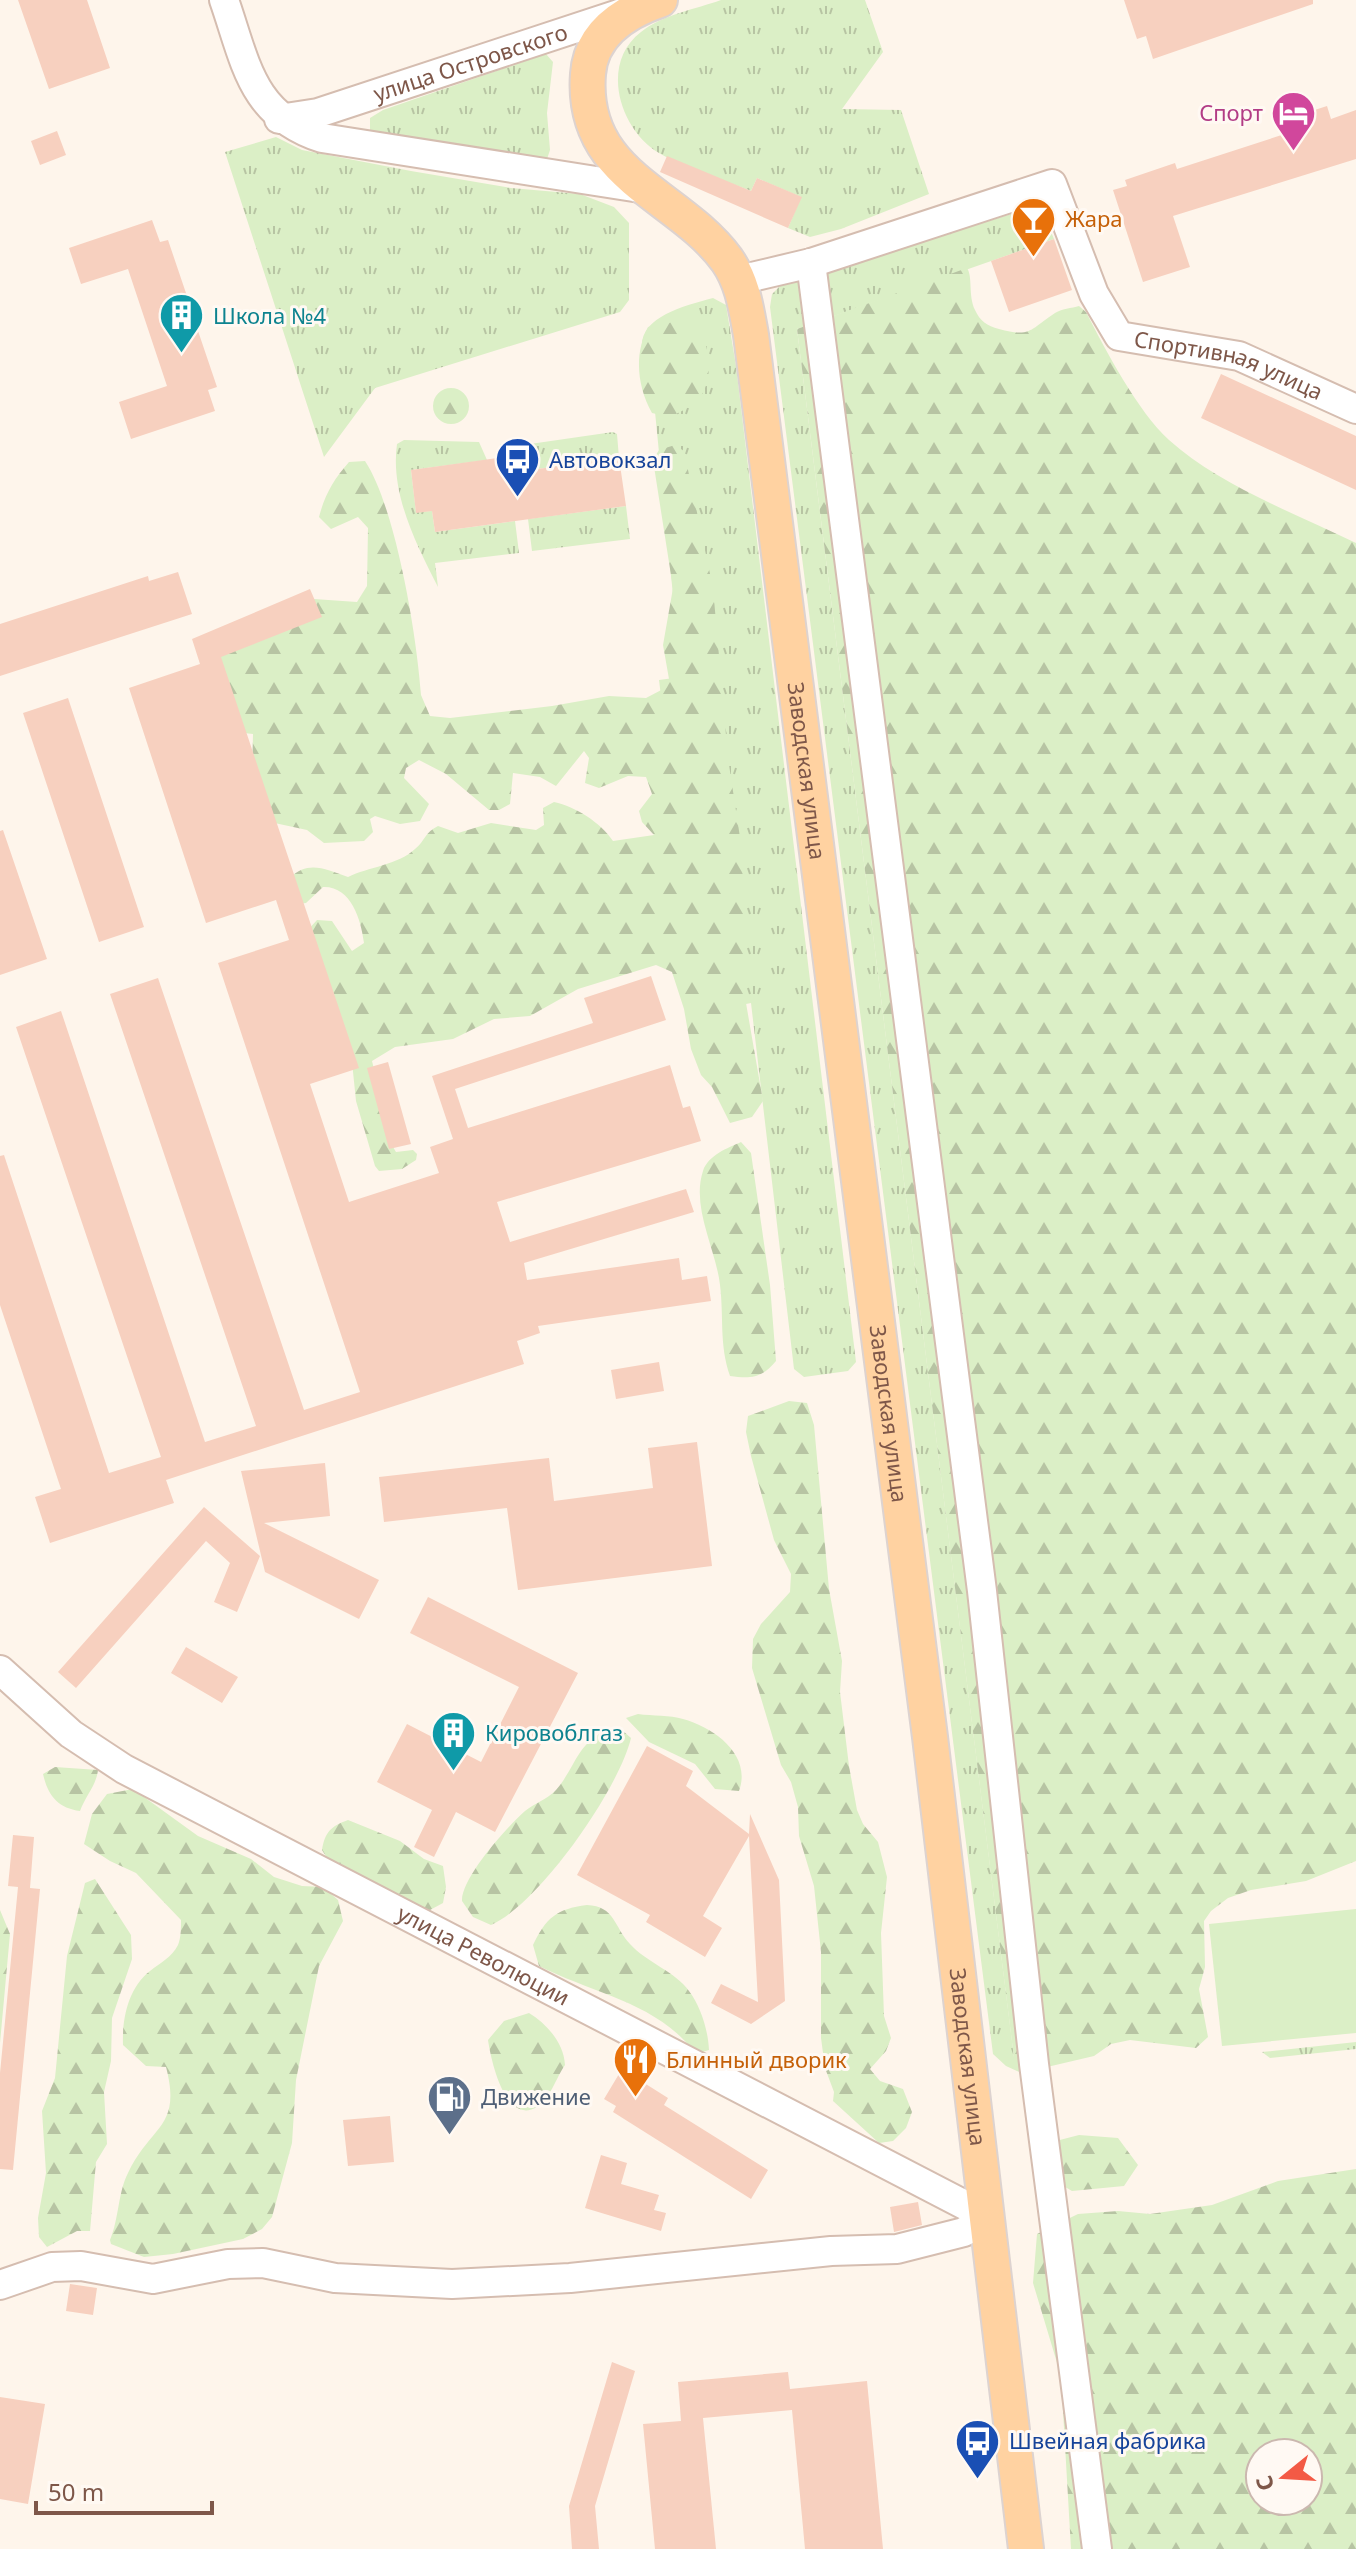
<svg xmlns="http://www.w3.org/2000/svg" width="1356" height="2549" viewBox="0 0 1356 2549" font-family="'Noto Sans',sans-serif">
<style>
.grass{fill:url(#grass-tufts)}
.forest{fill:url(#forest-firs);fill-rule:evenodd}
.pitch{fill:#dbefc6}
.building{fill:#f7d0bf}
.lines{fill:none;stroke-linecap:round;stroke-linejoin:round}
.minor-casing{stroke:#d5bdb0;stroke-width:32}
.major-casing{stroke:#ddd3d0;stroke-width:38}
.minor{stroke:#fff;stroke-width:28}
.major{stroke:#ffd2a1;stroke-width:34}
.labels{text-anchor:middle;stroke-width:6;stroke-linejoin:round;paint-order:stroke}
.street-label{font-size:22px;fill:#7e5749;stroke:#fff9f3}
.hotel-label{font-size:22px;fill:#b23c85;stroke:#fff9f3;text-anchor:end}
.food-label{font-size:22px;fill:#c56008;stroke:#fff9f3;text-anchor:start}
.culture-label{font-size:22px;fill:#0d838f;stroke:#fff9f3;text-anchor:start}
.transit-label{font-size:22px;fill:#164399;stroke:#fff9f3;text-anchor:start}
.service-label{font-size:22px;fill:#4e5e75;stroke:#fff9f3;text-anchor:start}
</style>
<defs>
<pattern id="grass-tufts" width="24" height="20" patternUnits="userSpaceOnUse" patternTransform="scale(2)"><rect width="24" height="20" fill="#dbefc6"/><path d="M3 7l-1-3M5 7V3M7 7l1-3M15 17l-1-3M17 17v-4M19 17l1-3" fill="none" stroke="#b7c4a3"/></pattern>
<pattern id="forest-firs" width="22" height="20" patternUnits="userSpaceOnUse" patternTransform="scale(2)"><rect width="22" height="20" fill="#dbefc6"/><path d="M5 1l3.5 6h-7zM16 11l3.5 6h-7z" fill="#b7c4a3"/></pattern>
</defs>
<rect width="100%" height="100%" fill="#fef5eb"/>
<path class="grass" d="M721,0H865L883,52L842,109L901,110L929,194L841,229L810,237L788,228L801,197L757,178L751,191C721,179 687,170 659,153C620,130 599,64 641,32C662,15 696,9 721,0Z
M546,54L553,62L547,113L550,150L547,159L374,135L370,130V118L383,110Z
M276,137L302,150L411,171L511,188L580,194L614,207L629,223V300L620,312L375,388L324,457L225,152Z
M1034,207L1042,210L1054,239L797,329L1014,2057L1030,2071L1032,2078L1006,2066L993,2054L770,307L772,294L781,285Z
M713,298L726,305L736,366L856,1362L848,1371L804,1377L794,1369L751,1003L716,1010L695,977L659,680L681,677L651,371C620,323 675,308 713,298Z
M613,432L617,434L619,458L515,472L512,457L499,458L500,444L525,440L530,444Z
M404,440L479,442L487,460L411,470L416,512L432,511L435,532L515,521L519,553L435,563L438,587C416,544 390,493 397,444Z
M626,506L630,539L532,551L528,519Z
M1356,2042V2049L1270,2058L1262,2052Z"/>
<path class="forest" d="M967,268C973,277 968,295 975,310C980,321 987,326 999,329C1032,338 1030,329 1055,313C1061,309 1072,308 1079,306L1086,312C1105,349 1138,412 1169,440C1219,485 1296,514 1356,543V1861L1306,1881L1251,1890L1228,1898L1211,1911L1204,1921L1205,1967L1199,1989L1208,2037L1196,2048L1130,2040L1111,2044L1094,2056L1030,2071L1014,2058L797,329Z
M693,318C709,338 717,380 697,401C689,408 678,413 670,417L652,413C637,386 634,354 648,327Z
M433 406a18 18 0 1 1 36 0a18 18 0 1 1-36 0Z
M675,445L684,451L713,588L728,758L741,844L748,967L746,1003L763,1101L752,1117L730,1123L712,1087L701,1075L691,1049L684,1009L672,972L656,965L578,989L530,1016L494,1019L453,1039L395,1047L372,1061L393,1147L396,1152L413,1150L417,1154L416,1160L402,1169L379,1171L375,1166L356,1101L352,1062L306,932L317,920L332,921L352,951L364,943C361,919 351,886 323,887L306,903L291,905L290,878C308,860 325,869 348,877C368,867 398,865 415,849C425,841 425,832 438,826L458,833L491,823L536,830L544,825L543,808L554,802C576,807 600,822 613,841L654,835L642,822L639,811L652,794L646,777L628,776L599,788L585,783L589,758L584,751L556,786L540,777L513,773L510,804L499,810H489L446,774L419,760L406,768L404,778L429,804L420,821L400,824L375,816L370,819L373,832L364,841L324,843L307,830L270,822L252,774L253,734L235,732L216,637L314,599L357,602L367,586L368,528L358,517L331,529L319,517C325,494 334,479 349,462L365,461C396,508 417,637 421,695L430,716L450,718L552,706L609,696L646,698L667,687L669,679L663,645L673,588L653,460L659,450Z
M741,1142L751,1153L770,1285L776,1361C762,1378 751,1379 730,1376C719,1344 724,1318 720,1285C716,1249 691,1207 703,1171C708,1155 728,1148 741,1142Z
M789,1401L807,1403L814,1425L829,1589L842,1661L840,1692L849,1766L857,1810L863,1824L878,1842L887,1877L881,1933L884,2016L891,2038L886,2051L870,2069L880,2081L903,2089L912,2112L906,2128L893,2141L879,2143L833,2101L834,2092L825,2068L821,2038V1952L814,1886L799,1836L798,1807L791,1782L781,1765L752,1668L753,1639L761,1624L790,1592L791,1574L774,1540L751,1456L746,1432L748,1416Z
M638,1714C653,1716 670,1715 683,1719C715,1728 752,1755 739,1791L715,1789L695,1764L649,1742L626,1718Z
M607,1730L623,1731L631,1738C619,1789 539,1904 491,1925L473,1917L462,1901C461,1878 507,1827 525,1811C535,1803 546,1800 556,1790C576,1767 576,1744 607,1730Z
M55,1767L98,1770C96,1786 86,1795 80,1811C58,1808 48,1796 43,1774Z
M133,1789L198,1836L251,1859L274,1877L302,1886L323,1887L338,1900L343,1921L319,1966L296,2080L292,2143L272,2217L262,2229L243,2239L173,2254L144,2257L111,2244L110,2240C119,2219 118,2192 128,2173C151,2125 182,2128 166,2067L146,2066L123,2045C122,2019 128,1988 150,1971C160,1963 172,1957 178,1945C181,1938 181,1928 181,1920L136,1873L110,1861L84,1844L92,1814L107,1794Z
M348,1820L400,1841L424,1859L443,1866L446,1887L443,1903L430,1910L415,1907L327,1858L322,1850C325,1832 331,1826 348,1820Z
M95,1879L131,1935L132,1959L112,2018L111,2061L104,2092L107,2144L96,2162L90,2231H77L47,2247L39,2237L38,2218L46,2173L42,2111L55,2078L67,1956L85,1883Z
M587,1905C615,1906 614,1927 630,1944C646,1962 676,1972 689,1991C701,2007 708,2030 709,2050L696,2054C657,2002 594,1994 539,1966L533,1945C546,1918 556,1909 587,1905Z
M0,1910L10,1934L0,2043Z
M529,2013C547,2024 564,2043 565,2065C557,2076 549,2101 537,2107C505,2126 491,2060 488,2040L504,2021Z
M1079,2135L1118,2138L1138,2165L1124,2186L1072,2191L1055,2181L1052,2142Z
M1356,2169V2549H1071L1061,2376L1033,2283L1037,2234L1078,2214L1118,2211L1150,2214L1212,2205L1278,2181ZM1260,2453H1308V2501H1260Z"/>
<path class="pitch" d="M1356,1909V2033L1222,2046L1209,1924Z"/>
<path class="building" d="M18,0H87L110,68L49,89Z
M1124,0H1313V4L1153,59L1146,36L1137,39Z
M1327,106L1331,119L1356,110V159L1173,216L1190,267L1143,282L1113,190L1127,186L1125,180L1175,163L1177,169L1294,131L1290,118Z
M57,131L66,155L40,165L31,141Z
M667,156L751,191L757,178L802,197L788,228L660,172Z
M152,220L160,242L168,240L188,299L194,297L203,322L196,325L217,387L208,390L215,411L131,439L119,402L167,386L128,269L81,284L69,248Z
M1054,239L1072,290L1009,312L991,261Z
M1221,374L1356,436V490L1201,418Z
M512,456L515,472L619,458L626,506L435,532L432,511L416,513L411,470Z
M178,572L192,614L0,676V624L148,576L149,581Z
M310,589L322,617L221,657L359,1068L310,1084L349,1202L439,1173L430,1147L453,1139L432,1076L593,1023L584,998L651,976L666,1020L455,1089L468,1128L670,1065L683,1108L690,1106L701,1141L497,1202L510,1242L686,1189L694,1212L524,1263L527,1280L679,1258L682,1280L707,1276L711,1301L538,1326L540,1333L517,1341L524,1364L166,1480L174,1503L50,1543L35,1497L61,1489L0,1305V1156L4,1155L109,1473L161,1457L16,1027L61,1011L205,1442L256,1426L110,994L158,978L304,1410L360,1392L218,963L289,940L276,900L206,923L129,688L200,664L192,639Z
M68,698L144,927L99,942L23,713Z
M3,830L47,959L0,975V831Z
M388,1062L411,1144L389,1149L367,1068Z
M659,1362L664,1391L616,1399L611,1370Z
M697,1442L712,1566L518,1590L507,1508L384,1522L379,1477L549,1458L554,1501L653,1488L648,1448Z
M325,1463L330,1516L264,1523L379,1580L359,1619L265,1572L241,1471Z
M204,1507L260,1556L237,1612L214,1602L230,1563L206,1541L76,1688L58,1672Z
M428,1597L578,1673L495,1832L456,1812L434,1857L414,1847L432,1810L377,1782L407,1724L481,1762L519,1687L410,1633Z
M186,1647L238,1677L222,1703L171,1673Z
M647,1746L693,1771L686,1786L749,1834L750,1814L779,1880L785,2001L751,2024L711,2003L721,1984L758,2002L749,1836L703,1916L722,1928L705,1957L646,1922L650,1915L577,1875Z
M13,1835L34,1837L30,1888L40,1889L13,2170L0,2169V2073L18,1887L8,1886Z
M622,2069L668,2098L664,2105L768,2170L751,2199L613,2112L616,2106L604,2099Z
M390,2116L394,2162L348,2166L343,2120Z
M601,2155L627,2163L621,2184L659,2195L654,2210L666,2213L661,2231L585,2208Z
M918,2202L922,2225L894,2232L890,2207Z
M70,2284L97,2288L93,2315L66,2311Z
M612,2362L635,2371L595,2506L599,2549H572L569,2506Z
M788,2372L790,2389L867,2381L883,2549H805L792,2410L703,2418L716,2549H655L643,2424L681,2421L678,2382Z
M0,2397L45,2404L28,2504L0,2499Z"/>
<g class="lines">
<defs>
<g id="minor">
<path d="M224,0C246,63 251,115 322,138L640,188"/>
<path id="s1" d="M279,119L318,113L625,12"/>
<path d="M811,263L982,1591L1034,2064L1097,2549"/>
<path id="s2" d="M739,280L811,263L1052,184L1094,294L1119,336L1239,356L1356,409"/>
<path id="s3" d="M0,1670L71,1734L124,1769L986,2216L964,2232L897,2249L831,2251L570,2278L452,2284L335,2278L263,2263L228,2264L153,2279L81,2266L52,2267L0,2285"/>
</g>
<g id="major">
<path id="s4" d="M660,0C625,12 591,33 588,74C580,177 678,193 727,260C743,283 746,308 751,335L930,1737L1026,2549"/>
</g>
</defs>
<use href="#minor" class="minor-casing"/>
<use href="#major" class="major-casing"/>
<use href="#minor" class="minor"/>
<use href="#major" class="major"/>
</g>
<defs>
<symbol id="hotel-pin" viewBox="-11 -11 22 30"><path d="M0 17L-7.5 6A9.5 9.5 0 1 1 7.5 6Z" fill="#d1479c" stroke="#fff9f3"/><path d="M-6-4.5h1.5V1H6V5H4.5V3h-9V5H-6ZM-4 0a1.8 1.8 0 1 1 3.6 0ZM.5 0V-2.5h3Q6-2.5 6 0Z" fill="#fff"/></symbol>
<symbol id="bar-pin" viewBox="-11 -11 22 30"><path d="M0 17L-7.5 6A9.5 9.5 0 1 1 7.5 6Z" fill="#e8710a" stroke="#fff9f3"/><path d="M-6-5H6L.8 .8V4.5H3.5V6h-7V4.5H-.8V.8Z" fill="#fff"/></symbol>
<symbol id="building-pin" viewBox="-11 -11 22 30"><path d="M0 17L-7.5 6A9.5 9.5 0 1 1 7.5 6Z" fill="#0f9aa8" stroke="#fff9f3"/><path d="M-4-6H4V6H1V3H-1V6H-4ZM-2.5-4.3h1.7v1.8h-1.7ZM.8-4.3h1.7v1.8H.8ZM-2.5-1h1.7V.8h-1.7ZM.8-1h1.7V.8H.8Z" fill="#fff"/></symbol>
<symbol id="bus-pin" viewBox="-11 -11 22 30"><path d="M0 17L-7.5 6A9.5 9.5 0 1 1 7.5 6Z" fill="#1a4fb4" stroke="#fff9f3"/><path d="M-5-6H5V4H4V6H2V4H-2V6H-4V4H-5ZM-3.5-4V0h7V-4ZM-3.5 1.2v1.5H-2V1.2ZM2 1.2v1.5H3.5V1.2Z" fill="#fff"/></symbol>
<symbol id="restaurant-pin" viewBox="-11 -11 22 30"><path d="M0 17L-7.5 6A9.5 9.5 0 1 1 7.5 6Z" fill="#e8710a" stroke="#fff9f3"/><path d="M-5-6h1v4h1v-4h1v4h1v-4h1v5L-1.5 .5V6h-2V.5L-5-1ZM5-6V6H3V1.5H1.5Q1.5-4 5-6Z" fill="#fff"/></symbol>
<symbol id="fuel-pin" viewBox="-11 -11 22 30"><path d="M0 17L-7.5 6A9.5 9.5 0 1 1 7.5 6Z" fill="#5c6f8a" stroke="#fff9f3"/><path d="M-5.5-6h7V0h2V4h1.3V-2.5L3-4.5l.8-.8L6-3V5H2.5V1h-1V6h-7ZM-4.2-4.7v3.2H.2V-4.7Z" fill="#fff"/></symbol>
</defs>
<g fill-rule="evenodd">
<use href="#hotel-pin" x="1268" y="88" width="51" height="69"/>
<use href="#bar-pin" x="1008" y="194" width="51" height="69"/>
<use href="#building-pin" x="156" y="290" width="51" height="69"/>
<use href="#bus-pin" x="492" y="434" width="51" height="69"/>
<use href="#building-pin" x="428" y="1708" width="51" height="69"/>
<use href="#restaurant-pin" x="610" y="2034" width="51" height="69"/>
<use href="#fuel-pin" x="424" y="2072" width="51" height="69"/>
<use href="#bus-pin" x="952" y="2416" width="51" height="69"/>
</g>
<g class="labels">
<g class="street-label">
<text dy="8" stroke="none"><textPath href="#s1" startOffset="200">улица Островского</textPath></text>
<text dy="8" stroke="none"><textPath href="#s2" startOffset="608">Спортивная улица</textPath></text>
<text dy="8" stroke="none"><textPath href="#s4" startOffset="872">Заводская улица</textPath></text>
<text dy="8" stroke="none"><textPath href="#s4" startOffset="1520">Заводская улица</textPath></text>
<text dy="8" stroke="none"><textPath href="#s3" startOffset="564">улица Революции</textPath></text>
<text dy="8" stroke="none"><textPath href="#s4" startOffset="2168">Заводская улица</textPath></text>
</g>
<g class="hotel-label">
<text x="1263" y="121">Спорт</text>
</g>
<g class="food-label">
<text x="1065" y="227">Жара</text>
<text x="666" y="2068">Блинный дворик</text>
</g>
<g class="culture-label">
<text x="213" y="324">Школа №4</text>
<text x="485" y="1741">Кировоблгаз</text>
</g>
<g class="transit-label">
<text x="549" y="468">Автовокзал</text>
<text x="1009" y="2449">Швейная фабрика</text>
</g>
<g class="service-label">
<text x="481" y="2105">Движение</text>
</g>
</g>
<g transform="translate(1284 2477) rotate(252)"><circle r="38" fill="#fff9f3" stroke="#cbb8af" stroke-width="2"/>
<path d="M0-6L14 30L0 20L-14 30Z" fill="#f35a45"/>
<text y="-12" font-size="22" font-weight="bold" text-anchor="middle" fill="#7e5749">С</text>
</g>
<path d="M36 2501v12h176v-12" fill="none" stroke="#7e5749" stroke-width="4"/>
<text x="48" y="2501" font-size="24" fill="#7e5749" stroke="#fff9f3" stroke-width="6" paint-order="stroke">50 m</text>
</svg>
